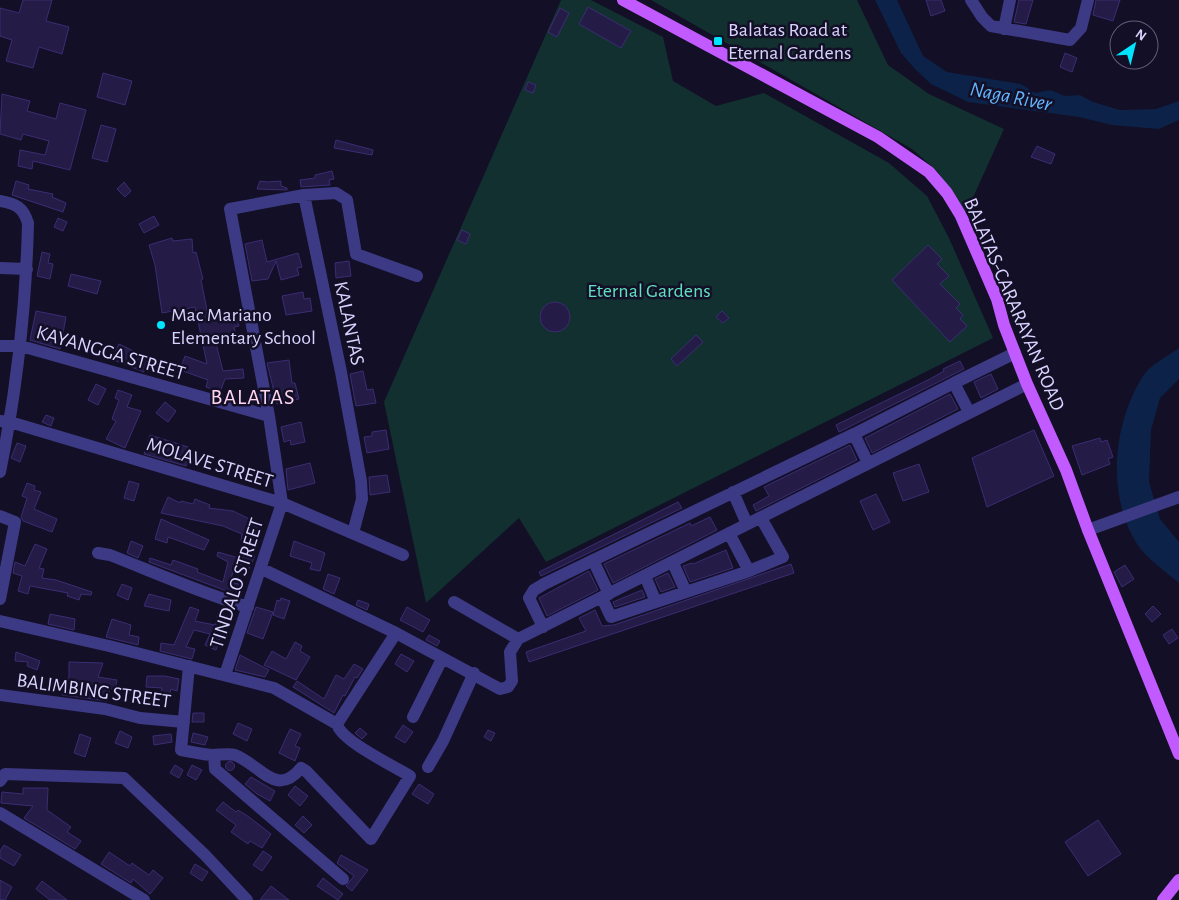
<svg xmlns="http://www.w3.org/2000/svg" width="1179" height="900" viewBox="0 0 1179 900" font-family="'Alegreya Sans',sans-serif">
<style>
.green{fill:#12302f}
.water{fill:#0c2248}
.building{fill:#241b47;stroke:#3b2d73}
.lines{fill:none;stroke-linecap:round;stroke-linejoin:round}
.minor{stroke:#3d3a85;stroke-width:12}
.major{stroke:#c25bff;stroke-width:12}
.poi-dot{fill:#00e5ff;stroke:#130f26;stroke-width:2}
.labels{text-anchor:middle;stroke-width:5;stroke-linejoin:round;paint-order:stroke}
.poi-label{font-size:20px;fill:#d9d4ff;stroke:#130f26;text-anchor:start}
.park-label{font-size:20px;fill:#5fe0c0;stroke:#130f26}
.street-label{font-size:20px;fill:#d9d4ff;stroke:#130f26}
.water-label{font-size:21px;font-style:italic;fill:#62b6ff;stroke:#130f26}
.quarter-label{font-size:22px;letter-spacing:1px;fill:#ffd6f0;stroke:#130f26}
</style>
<rect width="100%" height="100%" fill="#130f26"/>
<path class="green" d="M561,0H591L663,37L673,81L716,106L764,93L889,163L927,196L949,238L993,338L546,562L519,518L426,603L384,402Z
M651,0H857L888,65L929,94L1004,129L966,213L937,171L912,149Z"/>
<path class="water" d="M875,0H897L923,56L947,72L1021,84L1035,93L1050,90L1065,96L1080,95L1093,102L1120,110L1156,109L1179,101V120L1159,129L1112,125L1079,117L968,102L931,84L915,69L901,53Z
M1179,348V379L1160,398L1151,430L1149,482L1160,519L1179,542V583C1165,571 1147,559 1137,544C1106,495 1113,423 1143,376C1150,365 1168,356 1179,348Z"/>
<path class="building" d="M23,0H52L46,21L69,27L62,54L39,47L33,68L6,61L12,40L0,36V8L19,13Z
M926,0H941L945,11L931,16Z
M1019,0H1033L1026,24L1014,22Z
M1096,0H1120L1113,21L1093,15Z
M588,7L631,31L621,48L579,24Z
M560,8L569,13L557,37L548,32Z
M1065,53L1077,58L1072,72L1060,67Z
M103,73L132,81L125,105L97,97Z
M528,82L536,85L533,93L525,90Z
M2,94L30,101L27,111L56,119L60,103L86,110L70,170L33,161L32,169L18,166L20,150L45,155L49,141L23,134L21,140L0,134Z
M101,125L116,129L107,162L92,158Z
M336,140L373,150L372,155L334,148Z
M1037,146L1055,154L1051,164L1031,157Z
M332,171L334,179L329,180L330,185L301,187L300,180L315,178V175Z
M16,181L29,185L28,189L53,194L52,197L66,203L63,212L12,195Z
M260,181L267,182L281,181V186L287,188V190L257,189Z
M124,182L131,191L125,197L117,189Z
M154,216L159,225L144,233L139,224Z
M58,218L67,222L63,231L54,227Z
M462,230L470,234L466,244L457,240Z
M172,238L173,241L192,239L193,253L196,252L203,279L201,280L209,320L231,315L232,319L237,317L239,326L234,327L236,335L215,340L223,371L243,369L244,378L225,379L220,392L206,387L208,380L180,370L185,356L207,364L195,307L162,313L155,265L149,245Z
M262,240L267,262L298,253L302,267L297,268L299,275L281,280L276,261L268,279L252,281L245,244Z
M928,245L942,259L937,264L949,276L940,284L960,304L956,308L963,315L960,319L967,326L950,342L892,280Z
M42,252L50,254L48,263L53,264L50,279L37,276Z
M349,261L351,276L336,278L335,263Z
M71,274L101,281L97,294L68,286Z
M303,292L304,299L310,298L312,311L286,315L282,296Z
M540 317a15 15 0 1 1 30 0a15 15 0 1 1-30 0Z
M36,311L66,317L60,349L30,340Z
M722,311L729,318L723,323L716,317Z
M696,335L703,342L677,366L671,359Z
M119,344L150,359L144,372L111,359Z
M289,360L292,383H295L299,399L277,404L267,363Z
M960,361L964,369L839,432L836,425L930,379L944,371L943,369Z
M363,371L367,390L373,389L376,403L356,406L350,374Z
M991,374L998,389L981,398L974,382Z
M96,384L106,389L98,405L88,400Z
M118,390L132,395L127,407L141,411L125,448L106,439L116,421L112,419L119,400L115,398Z
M950,394L958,409L872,453L865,438Z
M165,402L176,411L168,422L156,413Z
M46,415L54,418L51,426L42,422Z
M301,422L305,442L291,445L290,440L284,442L281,427Z
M386,430L389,449L367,453L364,437L372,436V432Z
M1034,430L1054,476L987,507L972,458Z
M150,435L188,447L185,458L189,461L186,466L144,454Z
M1100,438L1101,442L1107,440L1113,457L1108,459L1110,464L1082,475L1072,446Z
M17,443L26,446L20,462L11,458Z
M850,445L857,460L756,511L753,505L769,496L764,487Z
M310,463L315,483L288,490L286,469Z
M919,464L929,492L903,501L893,473Z
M387,475L390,492L370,495L369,477Z
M129,481L139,484L134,501L124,498Z
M27,483L35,486L34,490L41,492L34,509L57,519L52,532L23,521L21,517L27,498L22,496Z
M876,494L890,522L873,530L860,501Z
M168,497L180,503L181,501L193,504L195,499L210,505L209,508L233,511L262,525L252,546L241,541L242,534L223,526L161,513Z
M678,502L682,508L541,576L539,572Z
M710,517L717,530L613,583L604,564L690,523L691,526Z
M161,519L209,540L204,550L168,537L167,543L155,539Z
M131,541L143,546L138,558L127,553Z
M294,541L325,553L320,571L310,569L312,563L290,556Z
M35,544L47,549L39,568L44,569L42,578L56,580L92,592L91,595L81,594L79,600L67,596L68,593L30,586L28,594L18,591L22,576L13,573L15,562L25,566Z
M726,550L733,568L690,582L683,566L692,563L693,564Z
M246,551L255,556L248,571L235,565L230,582L243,585L240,596L149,562L150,558L171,565L173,560L198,569L197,572L223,582L228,562L217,556L218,552L242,559Z
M791,564L794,573L529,662L526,652L586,631L579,618L595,610L602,626L614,625Z
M1125,565L1134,579L1122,587L1114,572Z
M589,571L598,590L547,616L539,598Z
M668,573L675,587L661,592L655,579Z
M328,574L340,578L334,594L323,589Z
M122,584L132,588L128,600L117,595Z
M642,590L645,597L615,607L613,602Z
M149,594L171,600L169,611L144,606Z
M281,598L290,601L284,619L273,615L277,600L280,601Z
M358,600L369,604L367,610L356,605Z
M1153,606L1161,614L1152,622L1145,614Z
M190,607L199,610L195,621L215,625L218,613L228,616L216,650L205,645L210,634L194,630L186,647L195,649L192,659L160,651L161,643L174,645Z
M256,607L273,612L263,639L247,633Z
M407,607L430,620L423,632L400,620Z
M50,614L75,619L74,630L48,624Z
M112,619L131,625L129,635L139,637L138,645L106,637Z
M1172,629L1178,638L1169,644L1163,635Z
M429,635L440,641L437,646L426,640Z
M295,642L302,646L300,651L310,657L296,680L264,665L272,651L286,659Z
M16,652L40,661L37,670L27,666L28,662L15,661Z
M401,654L414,661L407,672L395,664Z
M240,655L269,670L265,677L235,670Z
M69,662L103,663L98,677L117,680L115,689L110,688L107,701L62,695L69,677Z
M354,664L363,669L357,678L355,677L345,696L343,695L334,713L293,687L297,681L324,699L336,675L344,679Z
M147,676H165L179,679L177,691L171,689L169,698L160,696L162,688L146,687Z
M193,713H204V722H192Z
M238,723L252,729L247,741L233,734Z
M403,725L413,732L405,743L395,737Z
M360,728L367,734L362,739L355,733Z
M290,729L301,734L295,746L300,748L295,761L279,753Z
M488,730L495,733L491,741L484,737Z
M120,731L132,737L128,748L115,743Z
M193,733L208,737L205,745L191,742Z
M80,734L91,738L85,757L74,753Z
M171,734L172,742L154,745L153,736Z
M225.5 766a4.5 4.5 0 1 1 9 0a4.5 4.5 0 1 1-9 0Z
M175,765L183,770L179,778L170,773Z
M192,765L202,770L196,780L187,775Z
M251,777L275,791L270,801L257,794L245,784Z
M419,784L434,794L428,804L412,794Z
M295,786L308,796L300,806L288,795Z
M23,788H48L47,810L71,827L67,832L81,841L75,849L24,818L33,806L1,803L2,792L23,794Z
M223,802L236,812L238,810L249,817L271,834L262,848L250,841L248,844L231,832L236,825L216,810Z
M303,816L312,825L304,833L295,825Z
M1098,820L1121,854L1088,876L1065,842Z
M4,845L21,855L14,866L0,858V851Z
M263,851L272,857L262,871L253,865Z
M109,852L130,866L132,863L149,875L153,870L163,878L150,894L133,879L131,883L101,864Z
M341,855L368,870L352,891L346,886L354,876L337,863Z
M195,864L208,872L202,881L190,873Z
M323,878L343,894L338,900L317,886Z
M0,880L12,887L5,900H0Z
M42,881L67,900H50L36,889Z
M271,886L289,900H260Z"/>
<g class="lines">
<path class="minor" d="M971,0L982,17L991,26L1070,40L1081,28L1088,0
M1004,29L1010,0
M304,195L341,372L361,481L362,499L353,533
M0,201C16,204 23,207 28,223C26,307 17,389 0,472
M0,268L27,269
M0,346H21L269,416
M954,383L1015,353
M0,421L10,422L282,503L403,555
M868,463L854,434L954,383L969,412
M733,492L747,524
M0,516L15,522L0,599
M1088,530L1179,497
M729,533L749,571
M98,553L110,555C156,573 201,593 248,607
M593,560L609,594
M673,563L686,592
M262,569L396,633L500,689L508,687L512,681L510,652L518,639L1027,384
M645,576L656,602
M602,598L611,617L749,571L783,557L761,518
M454,602L518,639
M0,621L109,646L274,688L337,724C341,741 394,766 410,776L371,839L306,771L301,768C276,798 262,766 235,755C229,753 219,755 212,755C201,754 191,752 181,750L189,666
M543,627L529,598L534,590L544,584L854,434
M225,675L282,503L269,416L230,209L304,195L336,193L347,200L356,254L417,276
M0,695L105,709L140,718L184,722
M413,717L442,659
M337,724L396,633
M214,755L215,769L343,879
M428,767L443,741L474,673
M0,781L5,774L124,778L205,855L247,900
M0,813L144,900"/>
<path class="major" d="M623,0L878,137L929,172L947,193L961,216L997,299L1004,325L1027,384L1066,470L1088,530L1179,754
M1163,900L1179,880"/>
</g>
<g class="poi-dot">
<rect x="713" y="36" width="10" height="10" rx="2.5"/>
<circle cx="161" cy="325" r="5"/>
</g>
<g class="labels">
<g class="poi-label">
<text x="728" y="36">Balatas Road at<tspan x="728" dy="23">Eternal Gardens</tspan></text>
<text x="171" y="321">Mac Mariano<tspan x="171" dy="23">Elementary School</tspan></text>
</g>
<g class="park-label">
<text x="649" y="297">Eternal Gardens</text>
</g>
<g class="street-label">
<text transform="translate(1015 304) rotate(67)" y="7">BALATAS-CARARAYAN ROAD</text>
<text transform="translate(350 323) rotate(78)" y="7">KALANTAS</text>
<text transform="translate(111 352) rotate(16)" y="7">KAYANGGA STREET</text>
<text transform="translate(210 462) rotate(17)" y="7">MOLAVE STREET</text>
<text transform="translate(236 583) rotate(-72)" y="7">TINDALO STREET</text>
<text transform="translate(94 690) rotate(8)" y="7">BALIMBING STREET</text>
</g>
<g class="water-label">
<text transform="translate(1011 96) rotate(11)" y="7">Naga River</text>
</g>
<g class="quarter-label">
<text x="253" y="404">BALATAS</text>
</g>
</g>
<g transform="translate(1134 45) rotate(35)"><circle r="24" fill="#130f26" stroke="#625e7d"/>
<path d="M0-4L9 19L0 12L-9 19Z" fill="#00e5ff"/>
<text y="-8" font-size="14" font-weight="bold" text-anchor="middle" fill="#d9d4ff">N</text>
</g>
</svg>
